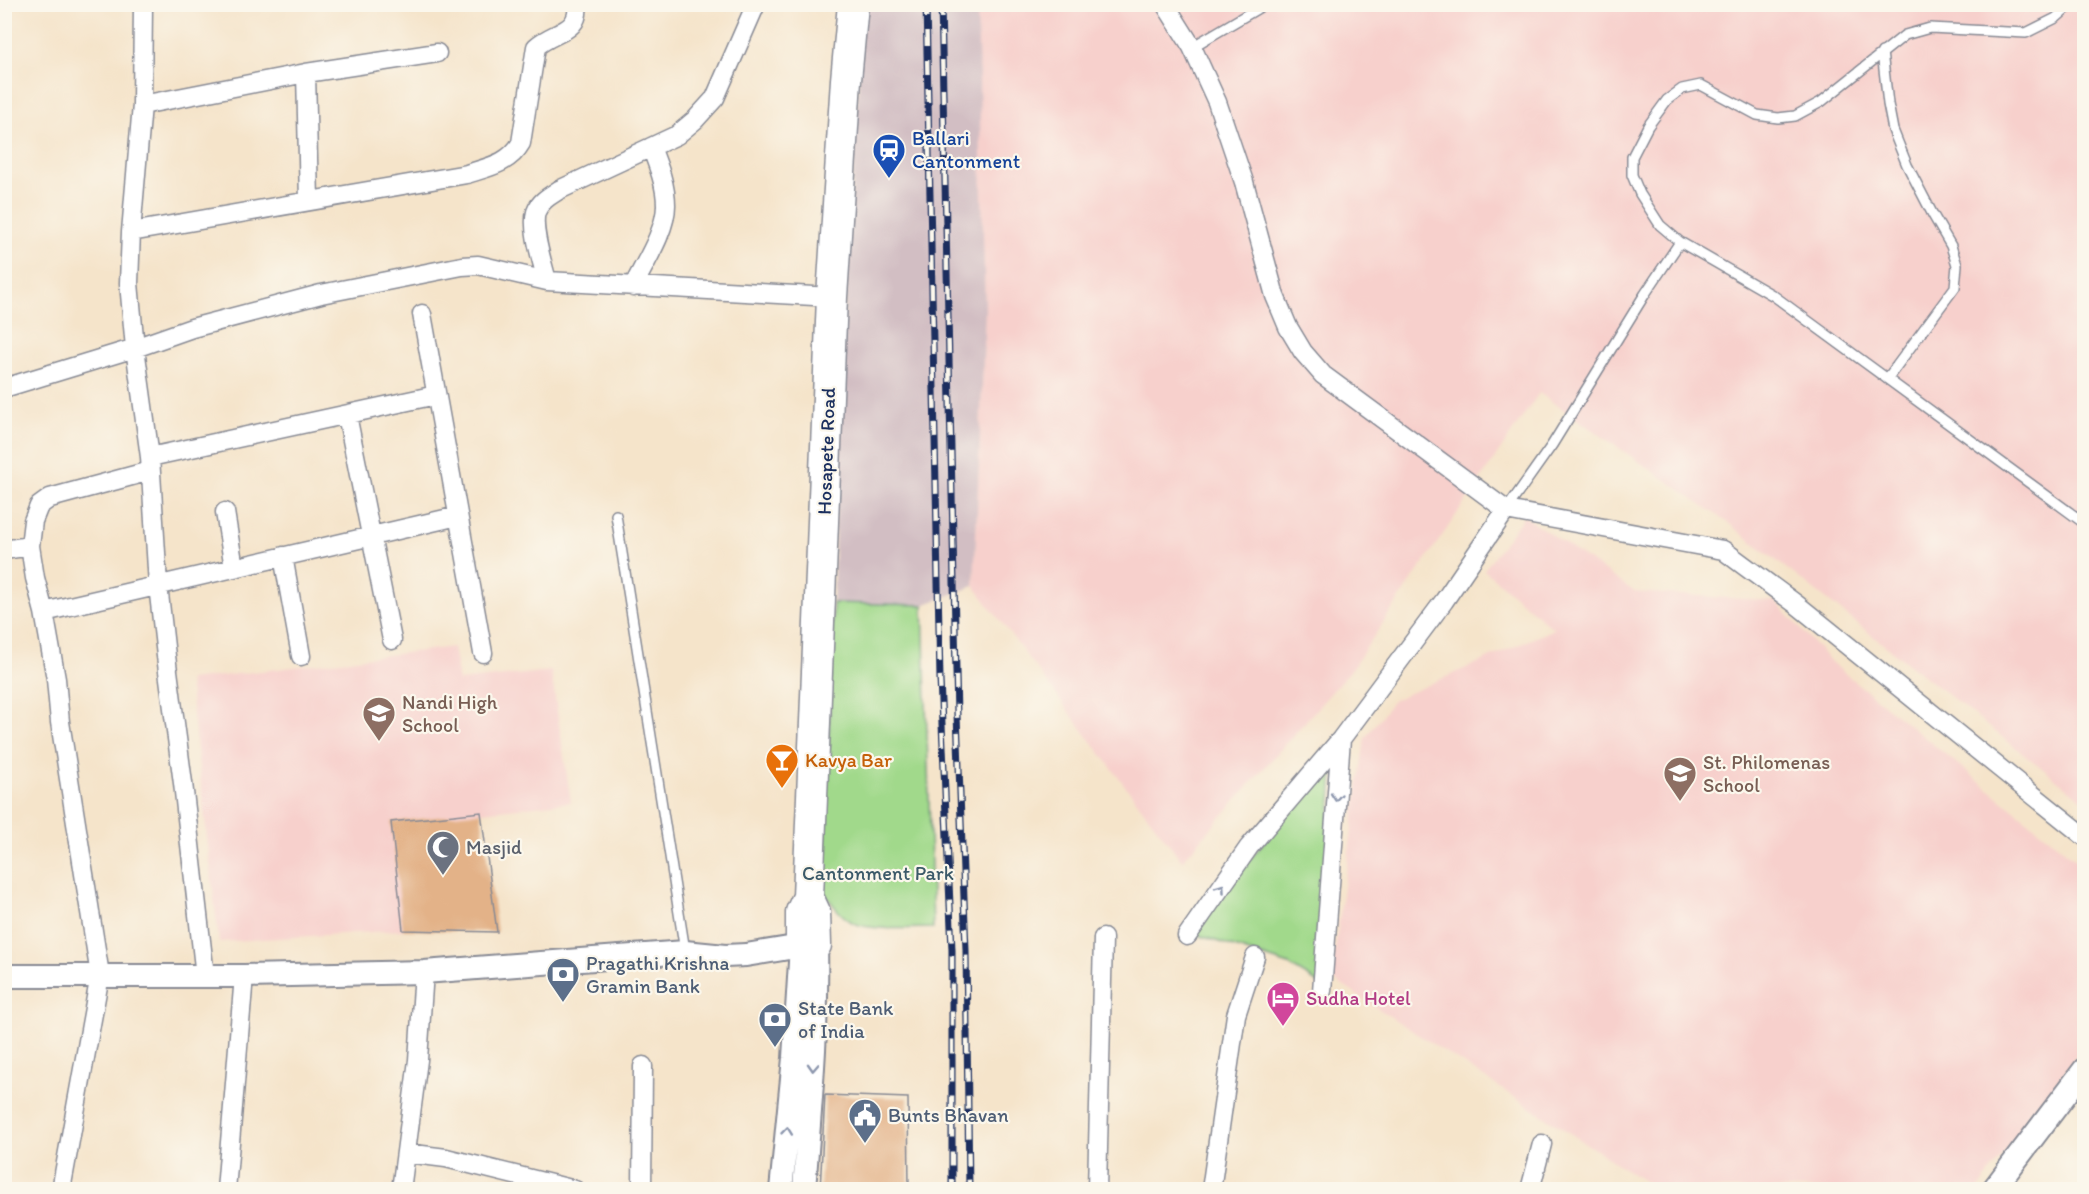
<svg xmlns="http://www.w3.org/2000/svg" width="2089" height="1194" viewBox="0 0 2089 1194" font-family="Itim,sans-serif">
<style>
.built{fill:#f7d0cc}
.industrial{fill:#d2bec3}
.green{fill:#a1d98b;stroke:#5e8474;stroke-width:1.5}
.building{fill:#e3b288}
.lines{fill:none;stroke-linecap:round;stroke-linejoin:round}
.service-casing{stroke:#888a94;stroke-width:12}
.minor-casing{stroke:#888a94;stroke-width:21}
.tertiary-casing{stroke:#888a94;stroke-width:26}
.trunk-casing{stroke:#888a94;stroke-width:33}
.service{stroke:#fff;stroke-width:9}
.minor{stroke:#fff;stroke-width:18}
.tertiary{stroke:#fff;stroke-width:22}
.trunk{stroke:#fff;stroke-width:30}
.rail-casing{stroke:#1b2f5e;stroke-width:7}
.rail{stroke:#fbf7ec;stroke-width:4.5;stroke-dasharray:14;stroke-linecap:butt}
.oneway{stroke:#8d97ae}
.labels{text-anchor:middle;stroke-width:4.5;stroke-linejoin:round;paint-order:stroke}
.transit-label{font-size:20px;fill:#164399;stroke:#fbf7ec;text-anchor:start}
.street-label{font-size:20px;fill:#1b2f5e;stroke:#fbf7ec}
.education-label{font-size:20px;fill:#785e54;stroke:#fbf7ec;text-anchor:start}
.food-label{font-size:20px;fill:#c56008;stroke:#fbf7ec;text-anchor:start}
.worship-label{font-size:20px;fill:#5b616d;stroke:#fbf7ec;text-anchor:start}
.park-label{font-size:20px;fill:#3c5a69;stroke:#fbf7ec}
.service-label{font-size:20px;fill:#4e5e75;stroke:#fbf7ec;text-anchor:start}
.hotel-label{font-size:20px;fill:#b23c85;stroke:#fbf7ec;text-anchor:start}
</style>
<rect width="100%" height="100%" fill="#fbf7ec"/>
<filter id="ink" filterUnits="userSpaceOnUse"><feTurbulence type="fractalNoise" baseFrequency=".0167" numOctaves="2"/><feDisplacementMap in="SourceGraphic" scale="12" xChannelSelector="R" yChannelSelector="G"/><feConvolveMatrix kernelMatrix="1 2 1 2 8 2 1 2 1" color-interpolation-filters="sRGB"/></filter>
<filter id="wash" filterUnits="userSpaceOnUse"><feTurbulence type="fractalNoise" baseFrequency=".008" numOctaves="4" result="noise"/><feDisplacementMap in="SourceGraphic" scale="24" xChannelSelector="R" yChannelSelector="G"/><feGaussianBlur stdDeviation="1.35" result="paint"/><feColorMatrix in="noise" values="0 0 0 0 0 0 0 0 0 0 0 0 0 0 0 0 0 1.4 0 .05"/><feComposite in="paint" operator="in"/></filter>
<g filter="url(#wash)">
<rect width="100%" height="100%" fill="#f5e4ca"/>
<path class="built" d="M976,5H2084V801L1727,522L1539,393L1351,670L1182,861L974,586L985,309Z
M1524,516L1635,592L1775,601L1832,663L2084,866V1046L1978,1189H1656L1331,978L1365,738L1394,700L1554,629L1484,570Z
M453,647L459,681L551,671L571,802L391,822L403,930L219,942L189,680Z"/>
<path class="industrial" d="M863,5H977L985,309L974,586L923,605L833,603L839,409Z"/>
<path class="green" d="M833,603L923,605L933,928C913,928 871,931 854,923C841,917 832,903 824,893Z
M1334,753L1320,984L1289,965L1192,933Z"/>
<g id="blocks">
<path class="building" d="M481,812L497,932L403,930L391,822Z
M825,1095L908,1098L909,1190H820Z"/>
</g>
</g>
<g filter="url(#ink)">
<use href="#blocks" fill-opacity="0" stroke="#888a94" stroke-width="1.5"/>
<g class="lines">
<defs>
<path id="service" d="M2072,4L2056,18L2026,33L1930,28L1905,35L1821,102L1795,116L1778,118L1757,115L1701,85L1682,89L1667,100L1648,126L1632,157V175L1640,194L1660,225L1680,242L1774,296L2084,523
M1192,47L1265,4
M1882,52L1888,104L1893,130L1907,165L1933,215L1951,246L1957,265L1955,287L1887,379
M1506,510L1552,445L1645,294L1680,242
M616,515L685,951"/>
<path id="minor" d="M143,4L142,105L131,232L129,283L135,348L150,457L158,585L166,656L183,783L205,976
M1165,4L1192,47L1217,102L1244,182L1275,296L1288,327L1303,352L1323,375L1506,510L1723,550L1796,604L2084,836
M306,73L309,201
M142,105L306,73L437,53
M131,232L467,174C488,167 509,164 521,143L536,47C553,31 581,33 577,4
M547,281C543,264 531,229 536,212C540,201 550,196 559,190L677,135L695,120L715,98L756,4
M633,287C644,264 666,231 666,205C666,185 658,165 651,147
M422,314L483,653
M4,388L135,348L192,328L321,294L462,266L478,265L547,281L832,297
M347,415L392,640
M150,457L436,395
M225,512L234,568
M4,550L30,546
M283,556L301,656
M44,612L458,516
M1187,936L1249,847L1341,739L1444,601L1506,510
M1322,991L1341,739
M406,1153L446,1158L575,1190
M61,1190L100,975L60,722L56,679L44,612L35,578L30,546L33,521L39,506L50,498L150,471
M226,1190L244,976
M401,1190L418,1060L424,972
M642,1190L643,1066
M1097,1190L1103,938
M1211,1190L1236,1015L1255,957
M1530,1190L1542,1144"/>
<path id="tertiary" d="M4,976H244L424,972L685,952L725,956L746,955L801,946L794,1058L781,1190
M804,1190C810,1108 818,1027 816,945
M1993,1190L2084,1070"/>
<path id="trunk" d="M808,897L815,912L816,945L801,946V912L808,897L832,297L846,80L853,4"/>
</defs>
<use href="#service" class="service-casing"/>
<use href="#minor" class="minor-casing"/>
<use href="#tertiary" class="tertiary-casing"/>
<use href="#trunk" class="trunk-casing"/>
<use href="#service" class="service"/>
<use href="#minor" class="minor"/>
<use href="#tertiary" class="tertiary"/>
<use href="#trunk" class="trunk"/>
<defs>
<path id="rail" d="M926,4L940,679L952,950V1190
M941,4L957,715L966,950L969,1190"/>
</defs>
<use href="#rail" class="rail-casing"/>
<use href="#rail" class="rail"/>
</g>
<defs><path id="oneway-chevron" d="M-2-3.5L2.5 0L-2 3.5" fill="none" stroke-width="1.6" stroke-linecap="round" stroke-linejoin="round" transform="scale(1.5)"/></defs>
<g class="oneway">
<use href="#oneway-chevron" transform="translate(1336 797) rotate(95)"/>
<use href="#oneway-chevron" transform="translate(1221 888) rotate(-55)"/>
<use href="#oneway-chevron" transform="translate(813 1067) rotate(93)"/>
<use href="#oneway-chevron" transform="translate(787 1131) rotate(-84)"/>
</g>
</g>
<defs>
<symbol id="station-pin" viewBox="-11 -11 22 30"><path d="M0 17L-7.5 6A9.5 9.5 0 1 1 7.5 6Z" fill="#1a4fb4" stroke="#fbf7ec"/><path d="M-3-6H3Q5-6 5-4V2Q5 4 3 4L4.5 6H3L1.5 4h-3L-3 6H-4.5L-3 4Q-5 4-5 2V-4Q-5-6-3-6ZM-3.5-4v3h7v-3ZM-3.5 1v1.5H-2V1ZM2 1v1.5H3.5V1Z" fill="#fff"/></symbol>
<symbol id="school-pin" viewBox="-11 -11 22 30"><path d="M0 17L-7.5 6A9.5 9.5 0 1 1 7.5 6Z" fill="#8d6e63" stroke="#fbf7ec"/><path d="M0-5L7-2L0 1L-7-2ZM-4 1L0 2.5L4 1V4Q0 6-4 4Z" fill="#fff"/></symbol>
<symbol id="bar-pin" viewBox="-11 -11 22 30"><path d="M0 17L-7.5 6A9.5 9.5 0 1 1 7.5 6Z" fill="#e8710a" stroke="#fbf7ec"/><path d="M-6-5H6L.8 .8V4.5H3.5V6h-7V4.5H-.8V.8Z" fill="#fff"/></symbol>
<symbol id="mosque-pin" viewBox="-11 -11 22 30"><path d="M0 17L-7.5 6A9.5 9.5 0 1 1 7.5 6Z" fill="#6b7280" stroke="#fbf7ec"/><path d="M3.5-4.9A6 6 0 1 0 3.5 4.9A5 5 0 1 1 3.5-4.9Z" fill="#fff"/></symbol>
<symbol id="bank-pin" viewBox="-11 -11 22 30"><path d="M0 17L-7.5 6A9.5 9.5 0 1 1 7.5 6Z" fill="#5c6f8a" stroke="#fbf7ec"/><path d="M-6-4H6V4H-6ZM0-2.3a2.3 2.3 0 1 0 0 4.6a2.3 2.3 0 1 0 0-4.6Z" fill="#fff"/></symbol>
<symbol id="hotel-pin" viewBox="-11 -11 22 30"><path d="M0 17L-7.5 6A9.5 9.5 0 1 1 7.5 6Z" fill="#d1479c" stroke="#fbf7ec"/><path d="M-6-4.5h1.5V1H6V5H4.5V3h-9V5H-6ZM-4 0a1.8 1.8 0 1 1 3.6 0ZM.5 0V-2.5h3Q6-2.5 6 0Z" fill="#fff"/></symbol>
<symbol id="civic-pin" viewBox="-11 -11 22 30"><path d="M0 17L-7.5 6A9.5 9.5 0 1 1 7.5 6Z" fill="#5c6f8a" stroke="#fbf7ec"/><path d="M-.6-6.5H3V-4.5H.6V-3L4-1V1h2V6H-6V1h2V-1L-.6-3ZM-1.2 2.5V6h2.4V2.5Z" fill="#fff"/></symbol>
</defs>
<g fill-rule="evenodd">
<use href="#station-pin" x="870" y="131" width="38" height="52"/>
<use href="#school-pin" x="360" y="694" width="38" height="52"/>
<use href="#bar-pin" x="763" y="741" width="38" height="52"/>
<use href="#school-pin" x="1661" y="754" width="38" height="52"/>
<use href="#mosque-pin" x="424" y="828" width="38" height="52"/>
<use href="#bank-pin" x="544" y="955" width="38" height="52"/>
<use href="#hotel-pin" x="1264" y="979" width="38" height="52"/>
<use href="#bank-pin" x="756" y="1000" width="38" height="52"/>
<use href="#civic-pin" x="846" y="1096" width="38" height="52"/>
</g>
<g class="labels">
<g class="transit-label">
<text x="912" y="145">Ballari<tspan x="912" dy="23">Cantonment</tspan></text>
</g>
<g class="street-label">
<text transform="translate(826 451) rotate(-88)" y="7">Hosapete Road</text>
</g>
<g class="education-label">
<text x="402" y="709">Nandi High<tspan x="402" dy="23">School</tspan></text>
<text x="1703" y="769">St. Philomenas<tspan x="1703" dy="23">School</tspan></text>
</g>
<g class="food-label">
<text x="805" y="767">Kavya Bar</text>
</g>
<g class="worship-label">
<text x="466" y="854">Masjid</text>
</g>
<g class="park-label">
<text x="878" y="880">Cantonment Park</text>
</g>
<g class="service-label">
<text x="586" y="970">Pragathi Krishna<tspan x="586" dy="23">Gramin Bank</tspan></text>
<text x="798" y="1015">State Bank<tspan x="798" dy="23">of India</tspan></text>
<text x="888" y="1122">Bunts Bhavan</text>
</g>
<g class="hotel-label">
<text x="1306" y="1005">Sudha Hotel</text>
</g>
</g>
<rect width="2089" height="1194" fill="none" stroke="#fbf7ec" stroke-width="24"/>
</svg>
